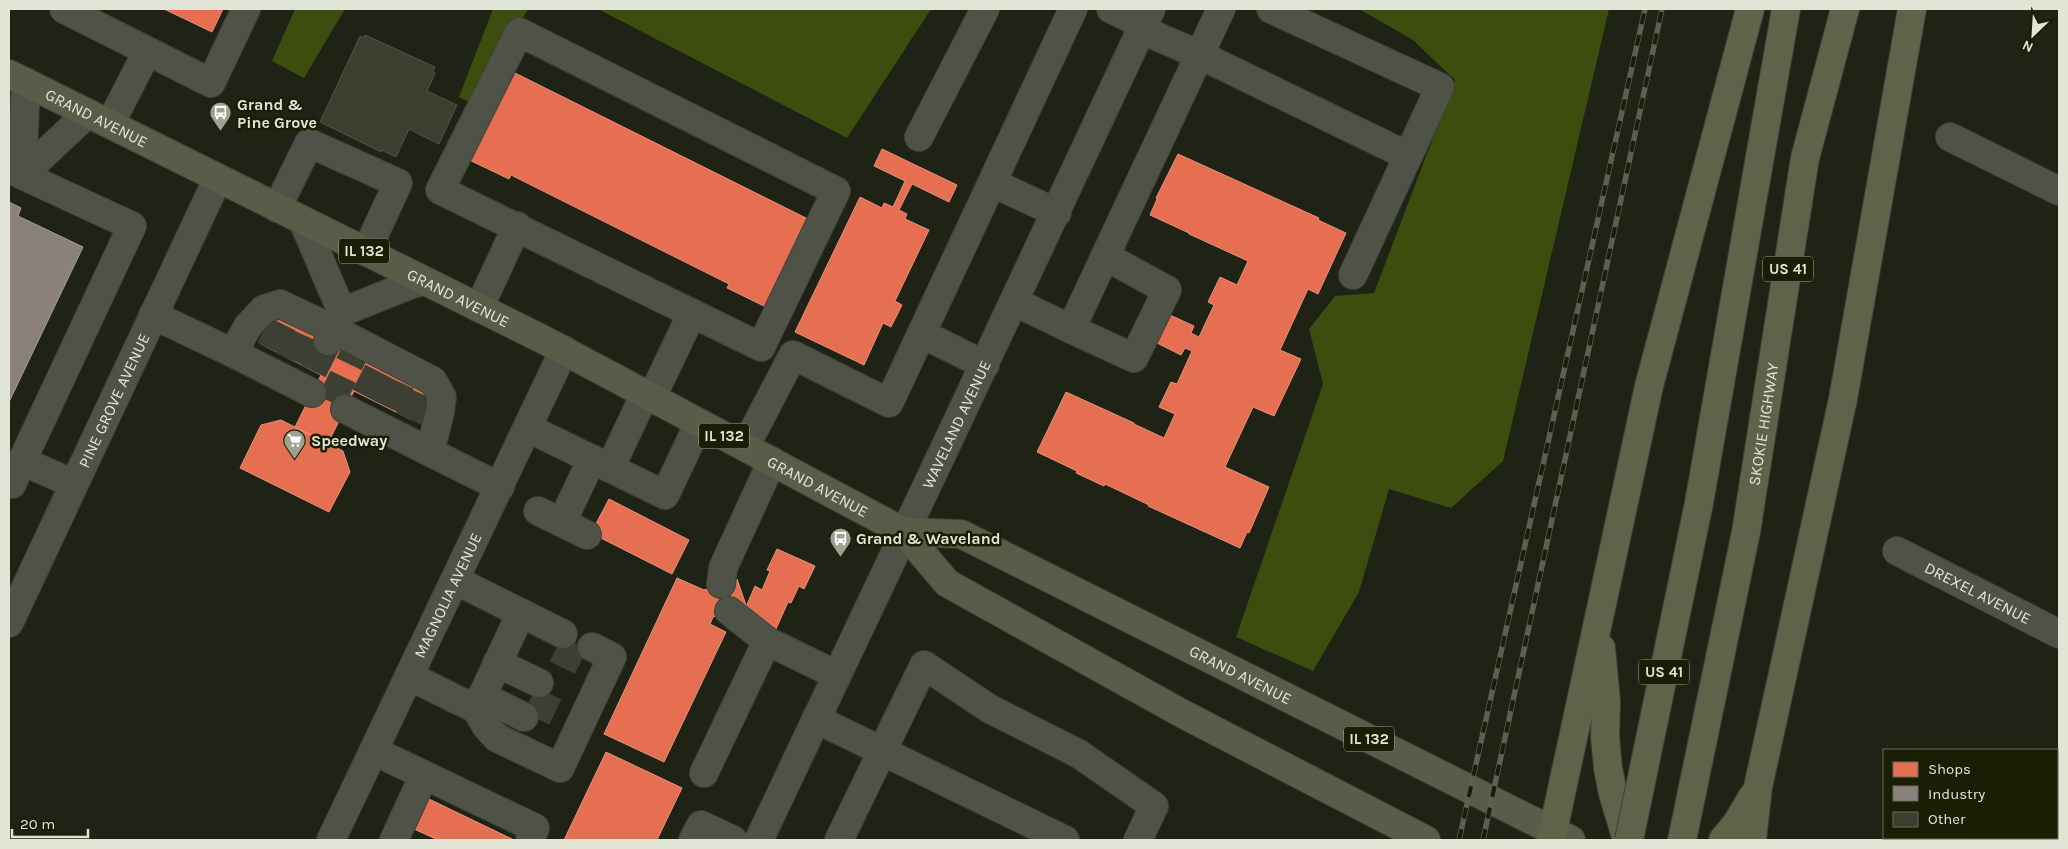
<svg xmlns="http://www.w3.org/2000/svg" width="2068" height="849" viewBox="0 0 2068 849" font-family="Karla,sans-serif">
<style>
.green{fill:#3d4d0d}
.shops{fill:#e76f51;stroke:#e59279}
.industry{fill:#8a817c;stroke:#a49f97}
.building{fill:#3a3f2f;stroke:#505448}
.lines{fill:none;stroke-linecap:round;stroke-linejoin:round}
.minor-tunnel{stroke:#3c4032;stroke-width:28;stroke-dasharray:28 14;stroke-linecap:butt}
.minor-casing{stroke:#3c3f35;stroke-width:30}
.major-casing{stroke:#3c3f35;stroke-width:30}
.highway-casing{stroke:#3c3f35;stroke-width:30}
.minor{stroke:#4f5347;stroke-width:28}
.major{stroke:#585d49;stroke-width:28}
.highway{stroke:#5d644a;stroke-width:28}
.rail-casing{stroke:#5b5f55;stroke-width:5.5}
.rail{stroke:#181f05;stroke-width:4;stroke-dasharray:11;stroke-linecap:butt}
.highway-bridge-casing{stroke:#3c3f35;stroke-width:30;stroke-linecap:butt}
.highway-bridge{stroke:#5d644a;stroke-width:28}
.labels{text-anchor:middle;stroke-width:5;stroke-linejoin:round;paint-order:stroke}
.shield{fill:#181f05;stroke:#a4aa97;stroke-width:1}
.shield-label{font-size:15px;font-weight:bold;fill:#e0e5d5}
.poi-label{font-size:16px;font-weight:bold;fill:#e0e5d5;stroke:#181f05;text-anchor:start}
.street-label{font-size:16px;fill:#e0e5d5;stroke:#181f05}
</style>
<rect width="100%" height="100%" fill="#1f2315"/>
<path class="green" d="M295,9H345L304,78L272,61Z
M493,9H528L473,104L459,97Z
M598,9H931L847,138Z
M1359,9H1609L1503,461L1451,508L1389,489L1359,592L1313,671L1236,637L1323,384L1309,329L1335,296L1374,293L1455,80L1413,40Z"/>
<path class="shops" d="M164,9H223L212,32Z
M509,70L814,222L770,309L727,288L729,284L511,175L509,179L465,158Z
M882,149L957,185L949,202L912,184L899,210L907,214L905,219L929,230L895,301L902,305L891,327L883,323L864,365L795,332L860,197L882,208L884,203L893,207L905,181L874,166Z
M1178,154L1319,218L1318,220L1346,233L1318,294L1308,289L1280,350L1301,359L1274,416L1253,407L1225,467L1269,487L1249,533L1247,532L1240,548L1148,506L1149,505L1105,484L1104,486L1076,473L1077,471L1037,452L1066,392L1134,423V424L1164,438L1175,414L1159,407L1171,382L1177,384L1192,351L1185,348L1181,355L1157,343L1170,315L1194,326L1191,333L1199,337L1214,305L1208,302L1220,277L1237,285L1248,261L1189,234V233L1150,215L1157,199L1156,198Z
M275,315L427,390L412,420L354,391L328,443L295,427L321,375L261,344Z
M281,420L343,451L350,472L329,512L240,468L261,425Z
M609,499L689,540L672,574L591,533Z
M777,549L815,566L804,589L799,586L791,603L788,602L776,629L743,614L755,586L762,590L770,571L767,570Z
M677,578L704,590L737,579L746,605L713,617L710,624L726,632L664,762L604,734Z
M606,752L682,788L657,840H564Z
M429,799L514,840H438L414,829Z"/>
<path class="industry" d="M9,202L21,208L18,216L83,247L9,402Z"/>
<path class="building" d="M365,35L435,67L433,72L435,73L427,91L457,105L439,144L409,129L396,157L382,150L381,152L320,122L360,36L364,38Z"/>
<g class="lines">
<path class="minor-tunnel" d="M270,349L285,319
M289,359L303,328
M313,371L328,341
M365,396L380,367
M331,402L354,354
M389,408L403,378
M409,419L423,389
M556,649L584,663
M530,700L560,714"/>
<defs>
<g id="minor">
<path d="M64,9L211,83L246,9"/>
<path d="M1111,9L1144,25"/>
<path d="M1271,9L1440,87L1353,275"/>
<path d="M1142,30L1200,55L1408,156"/>
<path d="M519,32L836,191L761,347L440,190Z"/>
<path d="M26,82L22,175L88,113"/>
<path d="M110,124L147,52"/>
<path d="M919,137L985,9"/>
<path d="M1950,137L2059,191"/>
<path d="M9,169L132,226L22,461L74,484"/>
<path d="M993,183L1057,213"/>
<path d="M277,208L309,143L398,183L366,252"/>
<path d="M303,221L342,312"/>
<path d="M425,281L412,284L342,312L333,329L433,381L442,397L440,412L430,452L500,487"/>
<path d="M1015,302L1071,329L1221,9"/>
<path d="M479,308L517,226"/>
<path d="M153,315L233,353L248,326L264,309L280,304L333,329L328,341"/>
<path d="M1071,329L1134,358L1167,290L1105,256"/>
<path d="M922,334L985,365"/>
<path d="M233,353L312,393"/>
<path d="M652,397L692,313"/>
<path d="M345,409L430,452"/>
<path d="M528,428L665,495L699,423"/>
<path d="M745,447L793,355L889,403L1073,9"/>
<path d="M610,468L645,394"/>
<path d="M9,483L12,484L22,461"/>
<path d="M538,511L587,535"/>
<path d="M562,522L592,459"/>
<path id="s1" d="M1897,551L2059,634"/>
<path d="M455,580L521,613L476,709"/>
<path d="M721,584L723,568L772,461"/>
<path d="M729,611L767,641"/>
<path d="M521,613L563,634"/>
<path id="s2" d="M9,623L218,178"/>
<path d="M497,663L539,683"/>
<path d="M409,676L476,709L486,726L497,738L560,768L612,657L592,647"/>
<path d="M482,696L524,717"/>
<path d="M816,719L1065,840"/>
<path d="M374,751L535,828L530,840"/>
<path d="M704,773L767,641L837,675"/>
<path id="s3" d="M331,840L564,350"/>
<path d="M394,840L424,775"/>
<path d="M693,840L701,825L733,840"/>
<path id="s4" d="M759,840C890,563 1022,287 1151,9"/>
<path d="M839,840L924,665L990,709L1079,754L1154,806L1138,840"/>
</g>
<g id="major">
<path id="s5" d="M9,74L544,340L904,532L947,583L1183,714L1426,840"/>
<path id="s6" d="M904,532L961,534L1571,840"/>
</g>
<g id="highway">
<path d="M1699,503L1786,9"/>
<path d="M1601,648L1606,701L1605,737L1608,768L1613,794L1627,840"/>
<path d="M1551,840L1649,386L1750,9"/>
<path id="s7" d="M1682,840L1746,532L1805,158L1845,9"/>
<path d="M1723,840L1737,823L1753,796"/>
<path d="M1752,840L1758,787L1843,399L1912,9"/>
</g>
</defs>
<use href="#minor" class="minor-casing"/>
<use href="#major" class="major-casing"/>
<use href="#highway" class="highway-casing"/>
<use href="#minor" class="minor"/>
<use href="#major" class="major"/>
<use href="#highway" class="highway"/>
<defs>
<path id="rail" d="M1459,840L1645,9
M1483,840L1662,9"/>
</defs>
<use href="#rail" class="rail-casing"/>
<use href="#rail" class="rail"/>
<defs>
<path id="highway-bridge" d="M1629,840L1699,503"/>
</defs>
<use href="#highway-bridge" class="highway-bridge-casing"/>
<use href="#highway-bridge" class="highway-bridge"/>
</g>
<defs>
<symbol id="bus-pin" viewBox="-11 -11 22 30"><path d="M0 17L-7.5 6A9.5 9.5 0 1 1 7.5 6Z" fill="#9ca192" stroke="#181f05"/><path d="M-5-6H5V4H4V6H2V4H-2V6H-4V4H-5ZM-3.5-4V0h7V-4ZM-3.5 1.2v1.5H-2V1.2ZM2 1.2v1.5H3.5V1.2Z" fill="#fff"/></symbol>
<symbol id="supermarket-pin" viewBox="-11 -11 22 30"><path d="M0 17L-7.5 6A9.5 9.5 0 1 1 7.5 6Z" fill="#9ca192" stroke="#181f05"/><path d="M-6-5.5h2.5l.6 2H6L4.5 2H-2.5L-4.4-4H-6ZM-1.5 3.2a1.3 1.3 0 1 0 .1 0ZM3 3.2a1.3 1.3 0 1 0 .1 0Z" fill="#fff"/></symbol>
</defs>
<g fill-rule="evenodd">
<use href="#bus-pin" x="208" y="100" width="25" height="34"/>
<use href="#supermarket-pin" x="282" y="428" width="25" height="34"/>
<use href="#bus-pin" x="828" y="526" width="25" height="34"/>
</g>
<g class="labels">
<g class="shield">
<rect x="339" y="238.5" width="50" height="25" rx="4"/>
<rect x="1763" y="256.5" width="50" height="25" rx="4"/>
<rect x="699" y="423.5" width="50" height="25" rx="4"/>
<rect x="1639" y="659.5" width="50" height="25" rx="4"/>
<rect x="1344" y="726.5" width="50" height="25" rx="4"/>
</g>
<g class="shield-label">
<text x="364" y="256">IL 132</text>
<text x="1788" y="274">US 41</text>
<text x="724" y="441">IL 132</text>
<text x="1664" y="677">US 41</text>
<text x="1369" y="744">IL 132</text>
</g>
<g class="poi-label">
<text x="237" y="110">Grand &amp;<tspan x="237" dy="18">Pine Grove</tspan></text>
<text x="311" y="446">Speedway</text>
<text x="856" y="544">Grand &amp; Waveland</text>
</g>
<g class="street-label">
<text dy="6" stroke="none"><textPath href="#s5" startOffset="98">GRAND AVENUE</textPath></text>
<text dy="6" stroke="none"><textPath href="#s5" startOffset="502">GRAND AVENUE</textPath></text>
<text dy="6" stroke="none"><textPath href="#s2" startOffset="246">PINE GROVE AVENUE</textPath></text>
<text dy="6" stroke="none"><textPath href="#s7" startOffset="424">SKOKIE HIGHWAY</textPath></text>
<text dy="6" stroke="none"><textPath href="#s4" startOffset="460">WAVELAND AVENUE</textPath></text>
<text dy="6" stroke="none"><textPath href="#s5" startOffset="908">GRAND AVENUE</textPath></text>
<text dy="6" stroke="none"><textPath href="#s1" startOffset="91">DREXEL AVENUE</textPath></text>
<text dy="6" stroke="none"><textPath href="#s3" startOffset="271">MAGNOLIA AVENUE</textPath></text>
<text dy="6" stroke="none"><textPath href="#s6" startOffset="370">GRAND AVENUE</textPath></text>
</g>
</g>
<rect width="2068" height="849" fill="none" stroke="#e0e5d5" stroke-width="20"/>
<rect x="1883" y="749" width="175" height="90" fill="#181f05" stroke="#686e58"/>
<rect x="1893" y="762" width="25" height="15" fill="#e76f51" stroke="#686e58"/>
<text x="1928" y="774" font-size="15" fill="#e0e5d5">Shops</text>
<rect x="1893" y="786" width="25" height="15" fill="#8a817c" stroke="#686e58"/>
<text x="1928" y="799" font-size="15" fill="#e0e5d5">Industry</text>
<rect x="1893" y="812" width="25" height="15" fill="#3a3f2f" stroke="#686e58"/>
<text x="1928" y="824" font-size="15" fill="#e0e5d5">Other</text>
<g transform="translate(2033 35) rotate(205)" stroke="#181f05" stroke-width="4" paint-order="stroke">
<path d="M0-4L9 19L0 12L-9 19Z" fill="#e0e5d5"/>
<text y="-8" font-size="14" font-weight="bold" text-anchor="middle" fill="#e0e5d5">N</text>
</g>
<path d="M12 829v8h76v-8" fill="none" stroke="#e0e5d5" stroke-width="2.5"/>
<text x="20" y="829" font-size="15" fill="#e0e5d5" stroke="#181f05" stroke-width="4" paint-order="stroke">20 m</text>
</svg>
